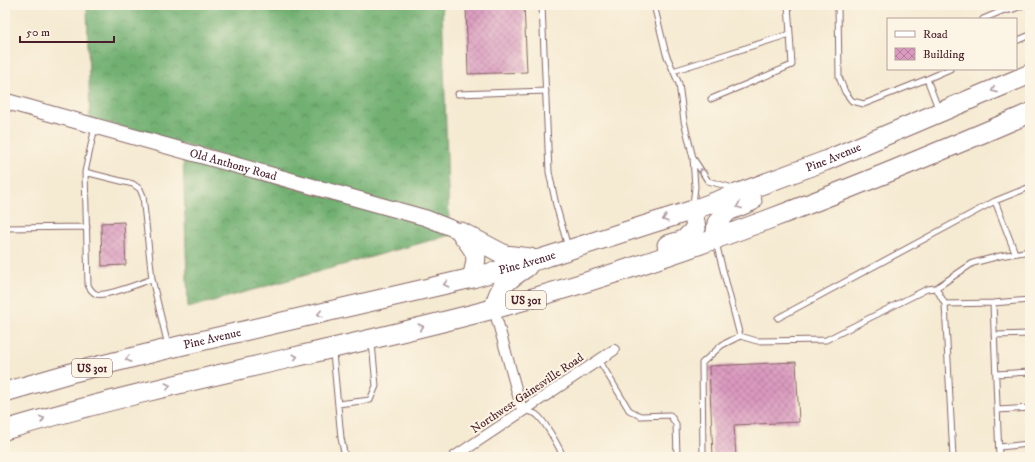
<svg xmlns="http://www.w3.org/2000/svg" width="1035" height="462" viewBox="0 0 1035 462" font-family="'IM FELL DW Pica',serif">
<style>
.forest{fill:url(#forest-crowns);stroke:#5e684e}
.building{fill:url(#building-cross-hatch)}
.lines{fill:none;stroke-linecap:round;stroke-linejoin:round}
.lane-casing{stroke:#866665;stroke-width:7}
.street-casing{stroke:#866665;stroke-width:12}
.secondary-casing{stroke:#866665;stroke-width:17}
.highway-casing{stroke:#866665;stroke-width:21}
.lane{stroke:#fff;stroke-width:5}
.street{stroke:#fff;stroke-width:10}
.secondary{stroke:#fff;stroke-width:15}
.highway{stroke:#fff;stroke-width:19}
.oneway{stroke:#ae9aa0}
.labels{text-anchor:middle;stroke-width:4;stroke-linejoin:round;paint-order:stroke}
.shield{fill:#fcf5e5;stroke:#7f5f63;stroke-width:1}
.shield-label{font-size:11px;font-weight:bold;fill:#4a1f2b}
.street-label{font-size:12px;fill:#4a1f2b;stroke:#fcf5e5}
</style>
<defs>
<pattern id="forest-crowns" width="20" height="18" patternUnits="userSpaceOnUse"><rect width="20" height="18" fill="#72b072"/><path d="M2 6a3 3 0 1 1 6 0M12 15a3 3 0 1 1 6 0" fill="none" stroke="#608f5e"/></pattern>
<pattern id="building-cross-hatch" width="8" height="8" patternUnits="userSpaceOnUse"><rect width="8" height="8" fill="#da9abf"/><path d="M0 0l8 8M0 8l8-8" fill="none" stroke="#b37d9b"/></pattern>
</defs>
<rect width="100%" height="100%" fill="#fcf5e5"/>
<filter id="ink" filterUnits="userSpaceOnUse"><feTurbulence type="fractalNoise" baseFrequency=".025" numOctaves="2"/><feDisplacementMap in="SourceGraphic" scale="8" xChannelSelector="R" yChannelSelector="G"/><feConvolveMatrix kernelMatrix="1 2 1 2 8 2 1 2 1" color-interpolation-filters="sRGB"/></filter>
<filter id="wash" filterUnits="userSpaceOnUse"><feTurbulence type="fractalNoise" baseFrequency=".012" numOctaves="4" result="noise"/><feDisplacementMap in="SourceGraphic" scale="16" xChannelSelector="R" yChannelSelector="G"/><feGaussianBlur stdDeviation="0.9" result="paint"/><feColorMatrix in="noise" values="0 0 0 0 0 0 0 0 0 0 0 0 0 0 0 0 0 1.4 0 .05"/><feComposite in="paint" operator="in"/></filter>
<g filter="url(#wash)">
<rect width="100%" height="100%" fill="#f5ead2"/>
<path class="forest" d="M87,5H442L449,220L90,118Z
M183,157L424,224L450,235L188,308Z"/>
<g id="blocks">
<path class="building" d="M466,5H524L527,72L468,74Z
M124,222L126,265L102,266L101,223Z
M796,362L799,422L734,425L736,457H713L709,366Z"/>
</g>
</g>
<g filter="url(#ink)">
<use href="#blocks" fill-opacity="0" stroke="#866665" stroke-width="1"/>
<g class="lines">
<defs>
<path id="lane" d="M542,5L549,172L556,205L568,247
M654,5L666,54L679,84L684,121L693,158
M838,5L839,77L845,92L852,101L864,104L927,79
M995,5C1006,14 1011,10 1023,5
M983,19L1002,11
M1016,41L1030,35
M673,71L790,34L788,5
M458,94L546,91
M711,99L792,65L790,34
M938,108L927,79L950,69
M95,127L85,172L133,184L140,189L143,196L152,279L168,346
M85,172L88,285C90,289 92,292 96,294C106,297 140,283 152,279
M995,201L1015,253
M693,205L695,187L693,158L708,181L733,188
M5,228L87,227
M716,243L740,336
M936,288L973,263L1000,256L1030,251
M993,303L999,457
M945,304L993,303L1030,300
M778,318L995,201L1030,187
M994,335L1030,334
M333,353L341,438L345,457
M599,360L629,410L640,416L670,415L676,424L677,457
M996,374L1030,372
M338,404L370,400L376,386L372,343
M997,410L1030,408
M525,411C529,412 534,412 537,415C544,420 560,448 563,457
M999,447L1030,444
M703,457L702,363L722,345L740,336L757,341L826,340L927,289L936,288L945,304L953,457"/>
<path id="street" d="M494,309L522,410
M454,457L614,350"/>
<g id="secondary">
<path id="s1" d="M5,101L426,218L461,232"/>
</g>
<g id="highway">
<path d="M461,232L505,255L530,258"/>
<path d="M462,234C477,254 479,253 472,278"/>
<path d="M715,240L717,223L728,211L752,201"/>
<path d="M667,245L684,240L696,228L693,210"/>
<path d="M494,309C499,285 507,280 527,267"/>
<path id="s2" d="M5,392L74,372L179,346L472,278L540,259L693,210L825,161L1030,74"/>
<path d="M5,430C165,382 331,352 493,309C677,260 855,188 1030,113"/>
</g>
</defs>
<use href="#lane" class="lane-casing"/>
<use href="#street" class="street-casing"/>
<use href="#secondary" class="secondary-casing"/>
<use href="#highway" class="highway-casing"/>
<use href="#lane" class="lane"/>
<use href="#street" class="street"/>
<use href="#secondary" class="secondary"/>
<use href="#highway" class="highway"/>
</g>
<defs><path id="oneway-chevron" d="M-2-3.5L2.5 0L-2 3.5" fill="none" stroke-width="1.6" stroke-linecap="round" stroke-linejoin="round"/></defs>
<g class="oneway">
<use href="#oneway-chevron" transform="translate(994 90) rotate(157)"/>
<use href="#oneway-chevron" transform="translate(702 171) rotate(-123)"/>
<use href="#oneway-chevron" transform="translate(739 206) rotate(159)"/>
<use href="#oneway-chevron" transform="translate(665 219) rotate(162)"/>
<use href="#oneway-chevron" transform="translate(446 284) rotate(167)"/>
<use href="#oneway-chevron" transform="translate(320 314) rotate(167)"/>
<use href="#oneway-chevron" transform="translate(421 327) rotate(-14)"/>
<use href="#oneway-chevron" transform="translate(295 357) rotate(-13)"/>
<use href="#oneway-chevron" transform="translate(128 359) rotate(166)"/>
<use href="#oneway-chevron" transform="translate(168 386) rotate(-14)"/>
<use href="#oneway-chevron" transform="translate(42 419) rotate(-17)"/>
</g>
</g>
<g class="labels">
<g class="shield">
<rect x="506" y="291" width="40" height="18" rx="3"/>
<rect x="72" y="359" width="40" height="18" rx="3"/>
</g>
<g class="shield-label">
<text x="526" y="304">US 301</text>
<text x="92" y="372">US 301</text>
</g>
<g class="street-label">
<text dy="4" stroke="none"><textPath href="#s2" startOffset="862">Pine Avenue</textPath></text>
<text dy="4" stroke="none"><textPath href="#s1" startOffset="237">Old Anthony Road</textPath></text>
<text dy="4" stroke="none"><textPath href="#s2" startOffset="538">Pine Avenue</textPath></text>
<text dy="4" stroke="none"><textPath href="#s2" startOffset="214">Pine Avenue</textPath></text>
<text transform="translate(527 393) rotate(-34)" y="4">Northwest Gainesville Road</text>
</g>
</g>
<rect width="1035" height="462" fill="none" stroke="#fcf5e5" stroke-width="20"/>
<rect x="887" y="18" width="130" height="52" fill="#fcf5e5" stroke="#b59f9b"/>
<rect x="895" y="31" width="20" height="6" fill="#ffffff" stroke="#b59f9b"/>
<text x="923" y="38" font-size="12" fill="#4a1f2b">Road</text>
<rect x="895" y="48" width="20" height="12" fill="url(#building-cross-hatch)" stroke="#b59f9b"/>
<text x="923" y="58" font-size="12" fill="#4a1f2b">Building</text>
<path d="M20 36v6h94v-6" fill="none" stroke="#4a1f2b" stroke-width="2"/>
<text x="26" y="36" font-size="12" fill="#4a1f2b" stroke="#fcf5e5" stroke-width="3" paint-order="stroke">50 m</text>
</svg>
